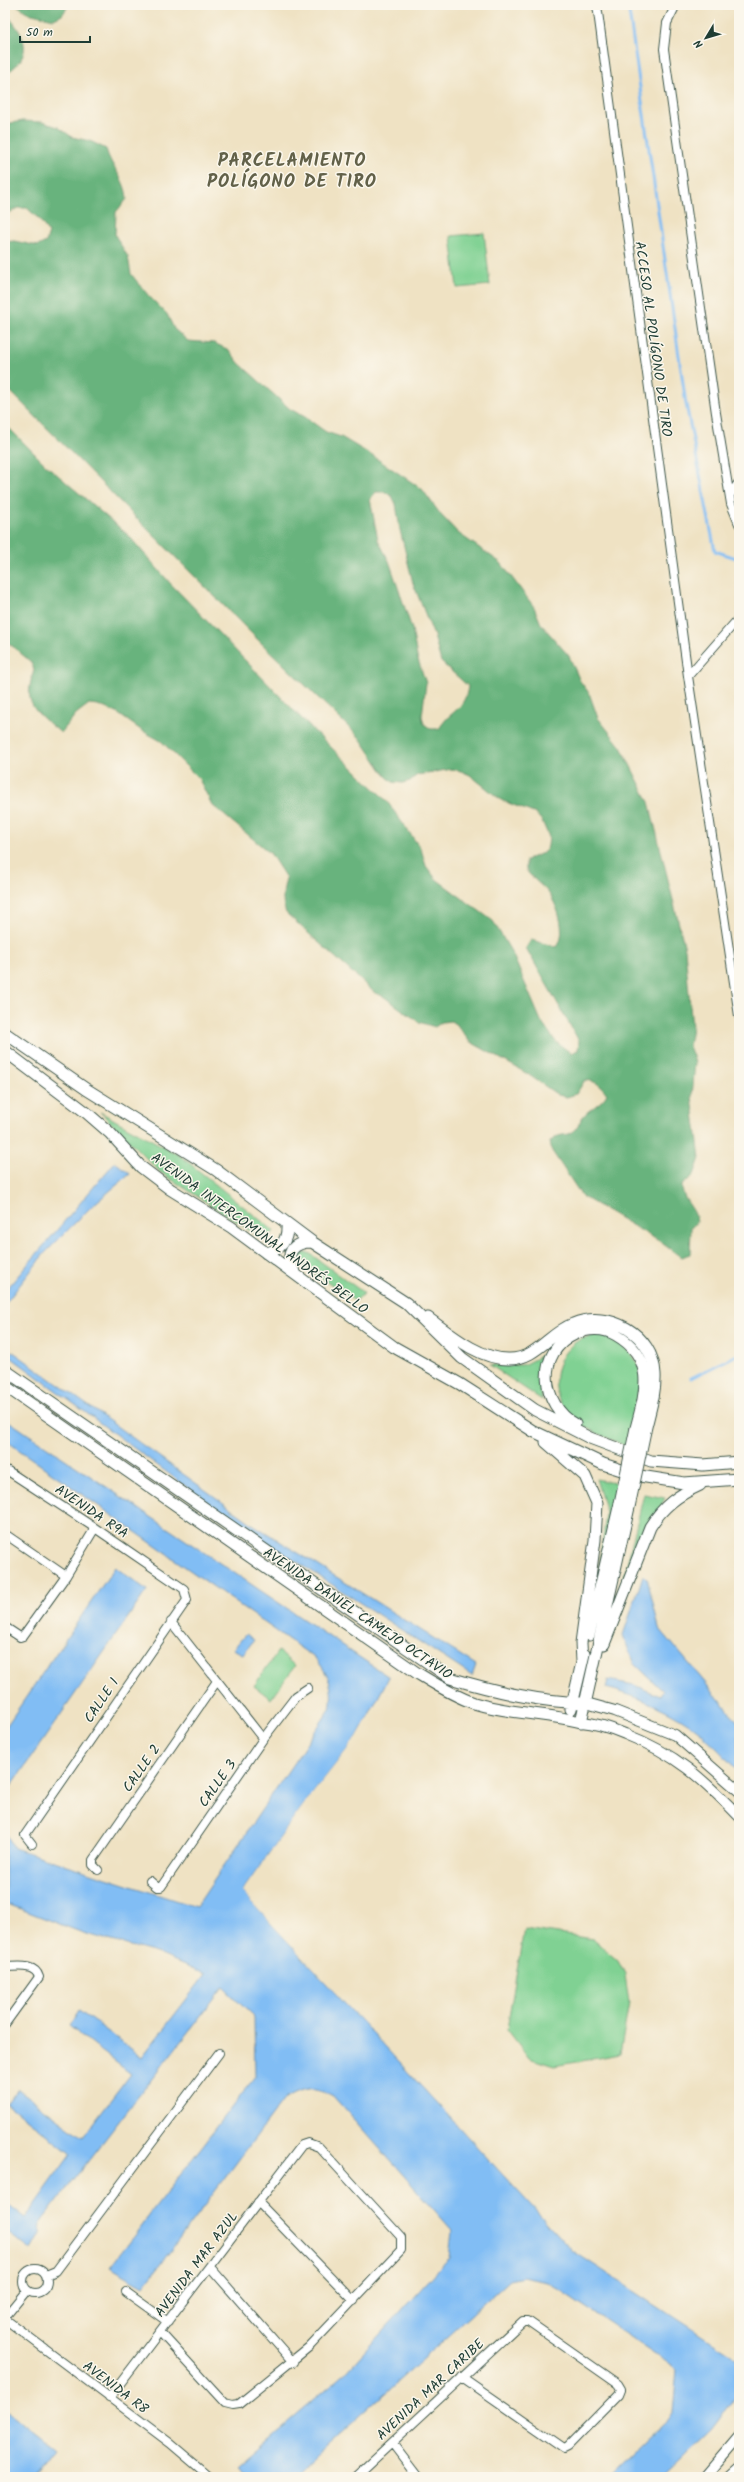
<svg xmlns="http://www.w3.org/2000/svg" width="744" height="2482" viewBox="0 0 744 2482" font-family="Kalam,sans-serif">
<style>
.green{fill:#80d193;stroke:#508764}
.forest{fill:#68b37d;stroke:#447858;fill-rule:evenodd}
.water{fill:#81bdf4;stroke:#507d94}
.pier{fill:#efe2c3}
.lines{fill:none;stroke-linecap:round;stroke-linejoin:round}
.stream{stroke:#81bdf4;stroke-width:3}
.minor-casing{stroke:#3e5649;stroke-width:10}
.tertiary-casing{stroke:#3e5649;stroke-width:12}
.secondary-casing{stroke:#3e5649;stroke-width:13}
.minor{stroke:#fff;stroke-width:8}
.tertiary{stroke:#fff;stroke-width:10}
.secondary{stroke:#fff;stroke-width:11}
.secondary-bridge-casing{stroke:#3e5649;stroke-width:13;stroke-linecap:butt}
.secondary-bridge{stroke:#fff;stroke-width:11}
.labels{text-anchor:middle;stroke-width:3;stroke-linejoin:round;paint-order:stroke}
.street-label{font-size:14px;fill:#1f3d34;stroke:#fbf7ec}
.district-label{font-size:18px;font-weight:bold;letter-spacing:1px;fill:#626149;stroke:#fbf7ec}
</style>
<rect width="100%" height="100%" fill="#fbf7ec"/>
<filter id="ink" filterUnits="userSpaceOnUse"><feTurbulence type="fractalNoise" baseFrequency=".025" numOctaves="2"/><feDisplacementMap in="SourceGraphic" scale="8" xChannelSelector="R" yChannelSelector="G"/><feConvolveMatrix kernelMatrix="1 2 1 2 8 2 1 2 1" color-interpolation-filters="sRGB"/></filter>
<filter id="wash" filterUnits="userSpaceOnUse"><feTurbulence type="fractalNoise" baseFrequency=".012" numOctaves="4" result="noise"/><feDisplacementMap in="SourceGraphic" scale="16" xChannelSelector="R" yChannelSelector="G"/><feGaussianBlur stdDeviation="0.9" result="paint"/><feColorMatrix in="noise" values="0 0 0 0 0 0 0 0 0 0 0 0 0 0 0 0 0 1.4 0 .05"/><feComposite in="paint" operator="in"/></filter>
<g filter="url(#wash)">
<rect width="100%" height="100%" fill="#efe2c3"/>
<path class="green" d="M484,233L490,285L457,288L451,236Z
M100,1112L179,1155L274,1231L266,1241L160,1172Z
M298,1253H309L364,1293L355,1301L296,1262Z
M599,1334C625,1339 644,1362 642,1390C641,1408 633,1429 628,1447C608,1438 585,1430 569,1414C547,1393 553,1355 579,1340C585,1337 593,1336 599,1334Z
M548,1352L541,1377L542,1400L490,1365H523Z
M596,1479L620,1484L599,1572L606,1512Z
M644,1494L665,1498L621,1589Z
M278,1651L295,1666L271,1699L254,1686Z
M524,1929L593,1939L618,1961L625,1975L629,2003L620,2054L554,2066L529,2058L507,2029Z"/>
<path class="forest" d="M17,5H69L62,15L54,19L28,13Z
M5,13C26,35 35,56 5,74Z
M23,121L42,122L58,127L72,137L90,141L106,149C111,168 126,179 127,199L116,212L115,235L128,257L131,274L148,295L167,314L174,329L188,341L214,343L229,350L239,363L290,409L305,417L326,432L341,437L368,453L422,489L441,515L458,533L501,563L534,607L541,624L569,656L580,681L589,693L598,718L621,747L649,802L685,949L692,1028L689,1046L695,1062L692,1097L700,1158L694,1175L682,1185C681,1200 695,1207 697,1221L691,1228L690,1254L681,1257L659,1241L582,1196L552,1151L550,1142C560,1131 566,1138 574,1131C579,1127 579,1122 582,1118C589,1108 601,1105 607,1094C601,1085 596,1081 585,1080L576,1094L567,1097L558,1095L526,1073L469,1041L458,1026L451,1021L442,1022L435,1027L419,1022L383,996L375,993L286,913C281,900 283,891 286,878L270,853L212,805L199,779L161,741L141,730L117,713L98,705L89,704L76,714L61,733C35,711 22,706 34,670L31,662L5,640V424L46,465L128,535L170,583L309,726L386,800L421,849L426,866L436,879L493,921L512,953L541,1021L556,1042L571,1053L578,1050L579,1041L526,948L531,940L557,947C568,933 557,902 546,890C539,883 532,878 526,870V860L543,853L548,846L549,837L542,821L536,814L501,800L470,775L461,771L452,769L417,775L410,781L402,783L393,782L386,776L360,738L255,637L5,386V242L14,241L38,246L46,242L49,233L39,219L27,208H18L5,215V124ZM376,492H385L392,496L396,504L400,530L413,583L434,636L441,662L468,686C465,711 450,710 439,729H431L424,724L422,716L426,683L417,657L412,629L389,561L378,540L370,499Z"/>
<path class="water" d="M115,1162L130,1174L93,1205L44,1254L5,1304V1291Z
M5,1346L254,1525L476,1665L472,1676L218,1510L5,1353Z
M10,1422L389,1677L357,1737L302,1807L243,1890V1893L573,2251L739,2360V2393L711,2430L662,2477H609L673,2414L677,2369L548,2282L523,2277L509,2280L293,2477H253L238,2465L345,2373L449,2258L452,2230L333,2096C313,2085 305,2087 285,2098L144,2286L110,2267L255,2077L254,2017L223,1987L41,2222L40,2234L31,2250L5,2231V2203L25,2218L71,2154L7,2104L18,2089L83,2137L131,2074L69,2026L79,2010L142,2057L206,1974L156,1953L83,1933L5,1903V1831L14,1848L196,1907L330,1709C334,1688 329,1675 316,1659L5,1440V1429Z
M115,1567L147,1590L5,1795V1728Z
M643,1576L647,1578L659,1628L739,1723V1772C726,1759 714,1744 700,1732C676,1712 637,1696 606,1688L608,1680L634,1685L660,1696L663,1691L633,1662L623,1635Z
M246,1634L254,1640L243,1654L233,1649Z
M9,2413L55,2449L33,2477H5V2419Z"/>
<path class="pier" d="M376,1704L377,1705L359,1738L304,1808L244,1892L462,2127L461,2128L242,1892L302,1807L357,1737Z"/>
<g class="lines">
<path class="stream" d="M628,5L686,404L715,551L739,559
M691,1378L739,1354"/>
</g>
</g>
<g filter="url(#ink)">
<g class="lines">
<defs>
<path id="minor" d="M597,5L688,676
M676,5L667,23L664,49L716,413L731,504L739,524
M730,495L739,482
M739,618L688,676L739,1016
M5,1469L95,1528L184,1589L187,1600L25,1835L32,1844
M5,1534L66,1576
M171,1622L263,1739
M5,1627L20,1637L23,1636L66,1576L95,1528
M98,1870L93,1865V1860L217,1681
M150,1881L157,1887H161L263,1739L296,1696L308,1688
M5,1967C17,1967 35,1963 39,1977L5,2024
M258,2202L354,2301
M210,2267L293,2362
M23 2281a12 12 0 1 1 24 0a12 12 0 1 1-24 0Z
M46,2275L56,2271L219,2053
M126,2292L168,2322
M5,2317L27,2290
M5,2319L170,2443L210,2477
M109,2398L302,2145L308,2143L319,2147L401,2237V2250L309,2347L239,2404L233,2405L225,2403L160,2332
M392,2443L418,2477
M355,2477L523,2321H528L618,2384L621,2389L619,2394L568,2446L564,2448L462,2377"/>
<path id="tertiary" d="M586,1703L615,1711L675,1735L739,1791
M581,1722C597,1723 611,1728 625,1734C676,1754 702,1778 739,1816
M705,2477L739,2437
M730,2477L739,2469"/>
<path id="secondary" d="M5,1033L86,1089L216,1170L312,1242L406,1303L462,1358L535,1410L590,1438L651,1461L703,1465L739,1462
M5,1051L87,1113L110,1133L141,1167L170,1189L231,1227L394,1347L460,1384L533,1431L603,1464L640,1476L684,1483L739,1479
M266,1253C281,1250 288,1240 287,1225
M294,1272C284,1254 292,1242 312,1242
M428,1318C450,1334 479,1359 508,1359C536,1360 549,1333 573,1324C609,1309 653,1334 655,1374C656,1393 649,1413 645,1431
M5,1370L450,1678C494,1691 539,1702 586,1703
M5,1386L417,1673C435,1684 454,1696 474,1703C509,1714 546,1713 581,1722L629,1507
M575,1424C541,1405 535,1352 575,1334C588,1328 604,1328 616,1335C656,1358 646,1391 636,1428
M546,1442L585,1476L597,1503L595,1540L581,1643L582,1661
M589,1635L620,1503
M604,1644L650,1527C663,1506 678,1495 700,1485
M571,1709L584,1654"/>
</defs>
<use href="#minor" class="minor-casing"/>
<use href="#tertiary" class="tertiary-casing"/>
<use href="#secondary" class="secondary-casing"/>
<use href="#minor" class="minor"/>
<use href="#tertiary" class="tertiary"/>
<use href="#secondary" class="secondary"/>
<defs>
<path id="secondary-bridge" d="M620,1503L636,1428
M629,1507L645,1431"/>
</defs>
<use href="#secondary-bridge" class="secondary-bridge-casing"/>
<use href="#secondary-bridge" class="secondary-bridge"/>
</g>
</g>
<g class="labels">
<g class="street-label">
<text transform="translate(654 339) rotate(82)" y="5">ACCESO AL POLÍGONO DE TIRO</text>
<text transform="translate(260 1233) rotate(36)" y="5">AVENIDA INTERCOMUNAL ANDRÉS BELLO</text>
<text transform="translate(92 1511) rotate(34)" y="5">AVENIDA R9A</text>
<text transform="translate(358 1613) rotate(34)" y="5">AVENIDA DANIEL CAMEJO OCTAVIO</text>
<text transform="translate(101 1700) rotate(-56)" y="5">CALLE 1</text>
<text transform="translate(141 1768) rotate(-55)" y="5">CALLE 2</text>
<text transform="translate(217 1783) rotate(-55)" y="5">CALLE 3</text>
<text transform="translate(196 2264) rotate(-53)" y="5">AVENIDA MAR AZUL</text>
<text transform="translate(116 2387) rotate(37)" y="5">AVENIDA R8</text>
<text transform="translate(430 2389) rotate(-43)" y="5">AVENIDA MAR CARIBE</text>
</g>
<g class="district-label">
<text x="292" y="166">PARCELAMIENTO<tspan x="292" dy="21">POLÍGONO DE TIRO</tspan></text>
</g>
</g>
<rect width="744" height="2482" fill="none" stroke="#fbf7ec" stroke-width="20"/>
<g transform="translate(706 38) rotate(232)" stroke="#fbf7ec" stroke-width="3" paint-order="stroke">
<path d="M0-3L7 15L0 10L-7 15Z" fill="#1f3d34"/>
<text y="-6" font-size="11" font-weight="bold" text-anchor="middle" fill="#1f3d34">N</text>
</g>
<path d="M20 36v6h70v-6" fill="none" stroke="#1f3d34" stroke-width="2"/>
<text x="26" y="36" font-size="12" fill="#1f3d34" stroke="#fbf7ec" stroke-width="3" paint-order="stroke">50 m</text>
</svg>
